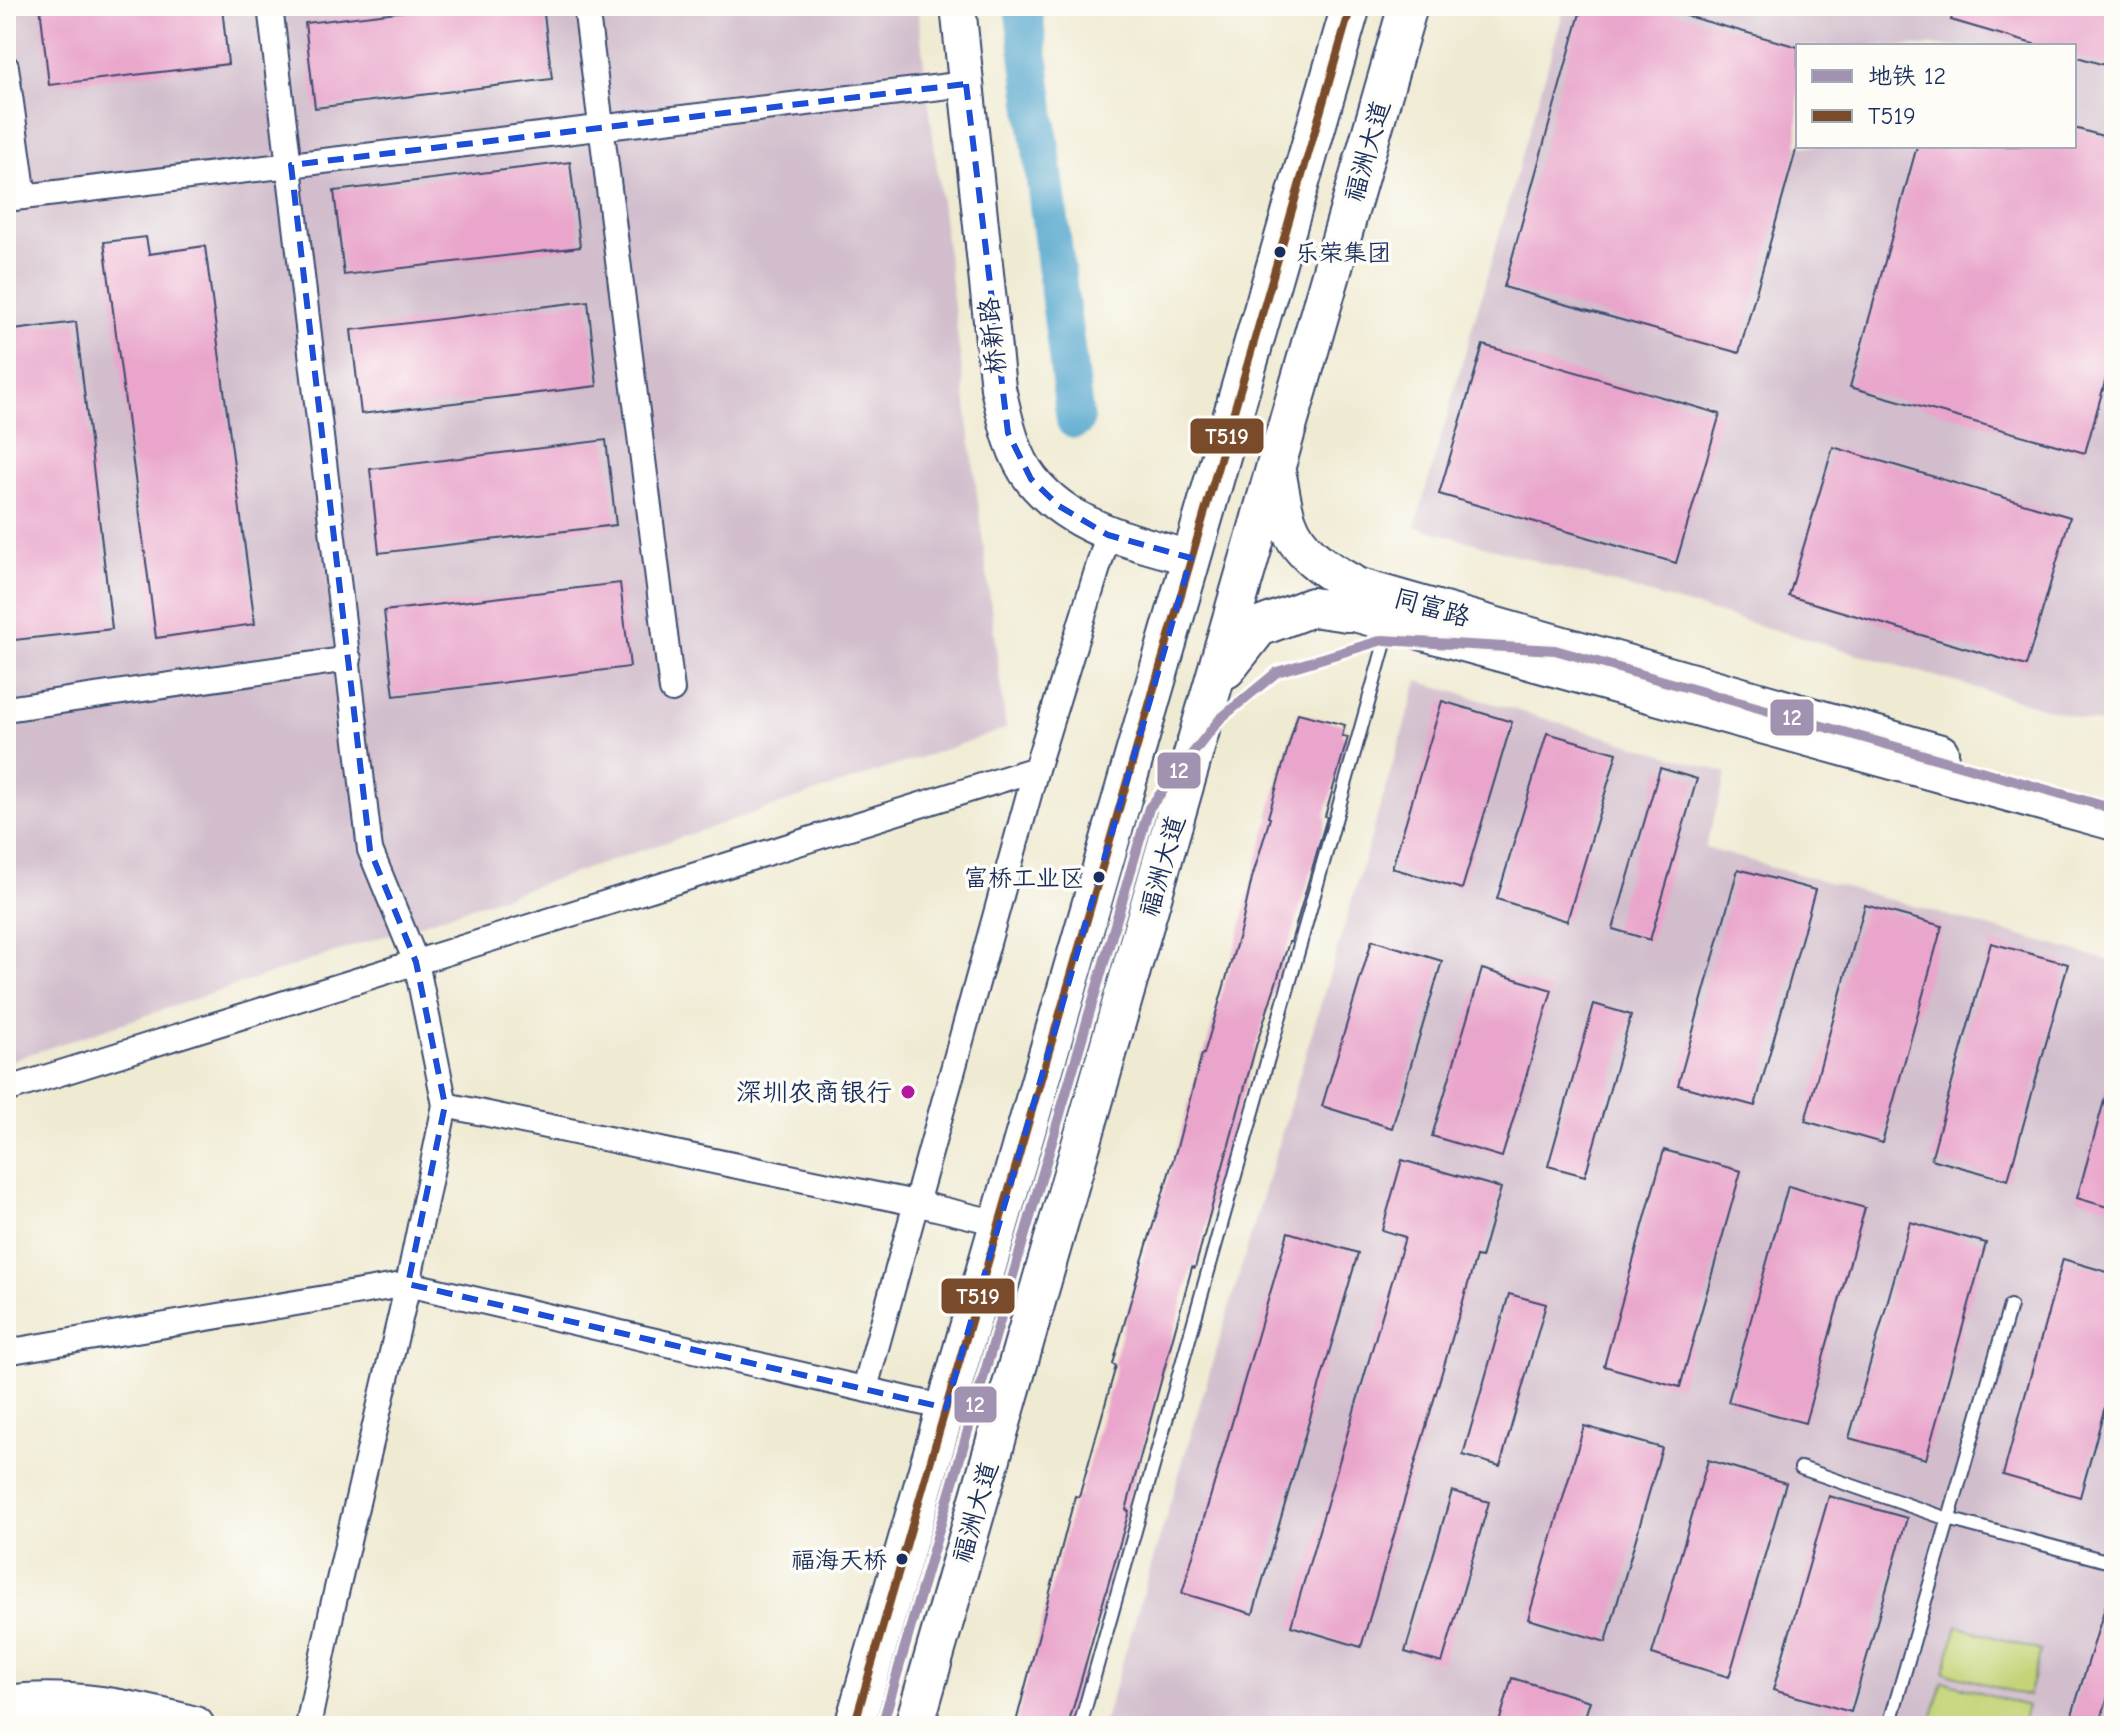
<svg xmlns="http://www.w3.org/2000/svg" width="2120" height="1732" viewBox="0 0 2120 1732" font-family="'Comic Neue','LXGW WenKai TC',sans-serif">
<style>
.industrial{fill:#d1bdcc;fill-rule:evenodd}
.green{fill:#c3d376;stroke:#6f816a;stroke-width:2}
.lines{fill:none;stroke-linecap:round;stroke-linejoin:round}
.river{stroke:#50a4cc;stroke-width:38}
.building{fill:#e9a5cb}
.lane-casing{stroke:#3b4b6f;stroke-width:16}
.street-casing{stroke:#3b4b6f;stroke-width:28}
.secondary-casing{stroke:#3b4b6f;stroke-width:38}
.primary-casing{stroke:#3b4b6f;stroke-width:42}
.lane{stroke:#fff;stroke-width:12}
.street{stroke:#fff;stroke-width:24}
.secondary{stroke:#fff;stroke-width:34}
.primary{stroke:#fff;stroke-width:38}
.bus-1-casing{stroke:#fdfcf7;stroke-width:14}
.bus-1{stroke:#7a4b2a;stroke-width:8}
.metro-1-casing{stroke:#fdfcf7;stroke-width:16}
.metro-1{stroke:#a192b2;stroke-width:10}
.marked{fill:none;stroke:#1d4ed8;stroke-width:6;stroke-dasharray:16 10;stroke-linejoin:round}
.bus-dot{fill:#1b2f5e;stroke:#fdfcf7;stroke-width:3}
.poi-dot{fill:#b5179e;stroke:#fdfcf7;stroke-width:3}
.labels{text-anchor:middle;stroke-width:7;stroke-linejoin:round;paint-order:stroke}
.bus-label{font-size:24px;fill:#1b2f5e;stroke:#fdfcf7;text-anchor:end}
.street-label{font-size:26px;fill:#1b2f5e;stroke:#fdfcf7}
.poi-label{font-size:26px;fill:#1b2f5e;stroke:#fdfcf7;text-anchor:end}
.line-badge{stroke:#fdfcf7;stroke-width:3}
.badge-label{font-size:22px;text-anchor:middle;font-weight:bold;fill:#fff}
</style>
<rect width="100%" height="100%" fill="#fdfcf7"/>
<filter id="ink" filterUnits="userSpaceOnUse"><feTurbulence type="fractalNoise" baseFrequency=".0125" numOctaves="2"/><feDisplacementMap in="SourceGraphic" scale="16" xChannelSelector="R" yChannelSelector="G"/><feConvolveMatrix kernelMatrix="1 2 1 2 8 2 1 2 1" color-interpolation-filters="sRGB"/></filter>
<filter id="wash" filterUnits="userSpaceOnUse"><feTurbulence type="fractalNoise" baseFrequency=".006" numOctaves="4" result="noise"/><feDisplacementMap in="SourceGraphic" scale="32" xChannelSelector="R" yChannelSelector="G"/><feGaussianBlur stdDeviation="1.8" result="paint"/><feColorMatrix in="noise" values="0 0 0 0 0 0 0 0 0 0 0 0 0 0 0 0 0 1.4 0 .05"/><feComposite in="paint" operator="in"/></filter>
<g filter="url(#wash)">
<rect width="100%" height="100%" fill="#efead2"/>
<path class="industrial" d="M6,6H917L1006,729L6,1062Z
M1565,6H2114V728L1415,526ZM1798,46H2074V146H1798Z
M1418,681L1727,773L1705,848L2114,962V1726H1103Z"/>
<path class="green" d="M1957,1626L2041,1651L2028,1696L1944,1672Z
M1943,1681L2027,1706L2021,1726H1930Z"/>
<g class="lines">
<path class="river" d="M1023,6L1075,420"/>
</g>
<g id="blocks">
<path class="building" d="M40,6H222L228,64L49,85Z
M447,6H543L552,79L315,108L305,23Z
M1582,6H1651L1798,47V143L1739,353L1504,287Z
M1955,6H2114V68L2074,56V46H2040L1951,20Z
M2074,128L2114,139V350L2085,453L1850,387L1917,146H2074Z
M570,162L580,247L344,275L334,191Z
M146,237L149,254L205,246L255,624L156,638L104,242Z
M588,301L597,386L361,414L351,330Z
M76,322L112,629L6,641V331Z
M1483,345L1720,414L1676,563L1439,494Z
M606,440L616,525L379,553L370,469Z
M1833,447L2070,517L2026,666L1789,596Z
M620,583L630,667L394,696L384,611Z
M1442,701L1512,722L1462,889L1392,868Z
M1298,713L1345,725L1342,736L1348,737L1325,816L1327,817L1291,942H1289L1256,1046L1195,1268L1192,1267L1126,1510L1129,1511L1068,1726H1015L1075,1496L1079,1497L1116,1366L1113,1364L1139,1271L1177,1147L1202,1054H1204L1241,928L1252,878L1270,818L1268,817Z
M1547,733L1617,753L1567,921L1497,899Z
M1660,768L1697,779L1650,940L1613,929Z
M1738,869L1815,890L1755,1106L1678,1085Z
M1865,905L1942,926L1882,1143L1805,1121Z
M1372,940L1442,961L1392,1128L1322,1106Z
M1991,943L2068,964L2008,1180L1931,1159Z
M1482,969L1552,990L1502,1157L1432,1136Z
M1594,1004L1631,1015L1585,1176L1548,1166Z
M2109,1083L2114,1084V1209L2077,1198Z
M1664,1150L1741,1171L1680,1387L1604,1366Z
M1402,1160L1501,1188L1481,1258L1476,1257L1361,1647L1291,1626L1405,1237L1382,1230Z
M1788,1186L1865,1208L1805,1423L1728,1402Z
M1910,1222L1986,1243L1926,1459L1849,1438Z
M1288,1232L1358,1253L1253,1614L1182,1593Z
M2063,1259L2114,1274V1374L2080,1497L2003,1475Z
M1509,1294L1546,1304L1500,1466L1463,1455Z
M1584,1426L1662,1448L1606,1642L1528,1619Z
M1708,1460L1786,1483L1729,1677L1652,1654Z
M1452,1491L1489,1502L1442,1663L1405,1652Z
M1829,1496L1907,1518L1851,1712L1773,1690Z
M2110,1591L2114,1592V1676L2099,1726H2095L2071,1718Z
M1512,1678L1590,1701L1582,1726H1498Z"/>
</g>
</g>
<g filter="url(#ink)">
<use href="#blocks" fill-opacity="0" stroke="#3b4b6f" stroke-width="2"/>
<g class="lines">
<defs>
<path id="lane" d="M1801,1468L1948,1519L2114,1563
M1080,1726L1390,625
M1889,1726L2010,1306"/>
<path id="street" d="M270,6L370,850L416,962L445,1105L408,1284L332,1610L308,1726
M586,6L672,690
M6,67L24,197
M6,199L966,84
M6,709L349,659
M6,1090L1036,769
M445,1105L915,1203L999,1223
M6,1352L408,1284L946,1408
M865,1388L1036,769L1108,535"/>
<path id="secondary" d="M958,6L998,388C1005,419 1012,455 1032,480C1072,529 1134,542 1191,558
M1350,583L1941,752
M1347,612L2114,823"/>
<path id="primary" d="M1277,476C1280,490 1282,507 1287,521C1297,551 1324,569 1350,583
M1226,669L1259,627L1312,607L1347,612
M6,1705C69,1696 134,1710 195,1726
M854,1726L1351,6
M914,1726L1408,6"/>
</defs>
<use href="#lane" class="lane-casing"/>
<use href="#street" class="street-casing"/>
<use href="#secondary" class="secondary-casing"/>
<use href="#primary" class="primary-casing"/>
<use href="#lane" class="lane"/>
<use href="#street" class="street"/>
<use href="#secondary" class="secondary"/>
<use href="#primary" class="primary"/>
<defs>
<path id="bus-1" d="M854,1726L1351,6"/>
</defs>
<use href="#bus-1" class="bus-1-casing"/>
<use href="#bus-1" class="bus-1"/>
<defs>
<path id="metro-1" d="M882,1726L1149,808L1220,719L1277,672L1383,640L1555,650L2114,809"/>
</defs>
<use href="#metro-1" class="metro-1-casing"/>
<use href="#metro-1" class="metro-1"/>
</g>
</g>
<path class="marked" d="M966,84L1008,433L1031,479L1059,506L1108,535L1191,558L946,1408L408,1284L445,1105L416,962L370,850L291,165Z"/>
<g class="bus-dot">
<circle cx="1280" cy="252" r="7"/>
<circle cx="1099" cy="877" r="7"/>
<circle cx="902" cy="1559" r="7"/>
</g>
<circle class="poi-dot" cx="908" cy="1092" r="8"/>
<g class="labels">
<g class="bus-label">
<text x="1295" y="261" text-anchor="start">乐荣集团</text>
<text x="1084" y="886">富桥工业区</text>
<text x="887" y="1568">福海天桥</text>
</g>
<g class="street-label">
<text transform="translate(1367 151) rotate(-74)" y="9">福洲大道</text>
<text transform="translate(992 336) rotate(-96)" y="9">桥新路</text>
<text transform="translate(1432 607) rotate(16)" y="9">同富路</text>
<text transform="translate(1162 866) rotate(-74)" y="9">福洲大道</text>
<text transform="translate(975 1512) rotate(-74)" y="9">福洲大道</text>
</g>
<g class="poi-label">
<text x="892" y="1101">深圳农商银行</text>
</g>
</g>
<g class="line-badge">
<rect x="1189" y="417" width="76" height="38" rx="8" fill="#7a4b2a"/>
<rect x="1769" y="698" width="46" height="39" rx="8" fill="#a192b2"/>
<rect x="1156" y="751" width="46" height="39" rx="8" fill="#a192b2"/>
<rect x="940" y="1277" width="76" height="38" rx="8" fill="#7a4b2a"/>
<rect x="953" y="1385" width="45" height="39" rx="8" fill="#a192b2"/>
</g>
<g class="badge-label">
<text x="1227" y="444">T519</text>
<text x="1792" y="725">12</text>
<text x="1179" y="778">12</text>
<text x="978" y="1304">T519</text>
<text x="975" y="1412">12</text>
</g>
<rect width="2120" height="1732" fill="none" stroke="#fdfcf7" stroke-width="32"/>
<rect x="1796" y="44" width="280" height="104" fill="#fdfcf7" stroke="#a3aaba" stroke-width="2"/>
<rect x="1812" y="70" width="40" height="12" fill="#a192b2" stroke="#a3aaba" stroke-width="2"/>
<text x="1868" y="84" font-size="24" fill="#1b2f5e">地铁 12</text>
<rect x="1812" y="110" width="40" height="12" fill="#7a4b2a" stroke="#a3aaba" stroke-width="2"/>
<text x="1868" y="124" font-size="24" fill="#1b2f5e">T519</text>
</svg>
